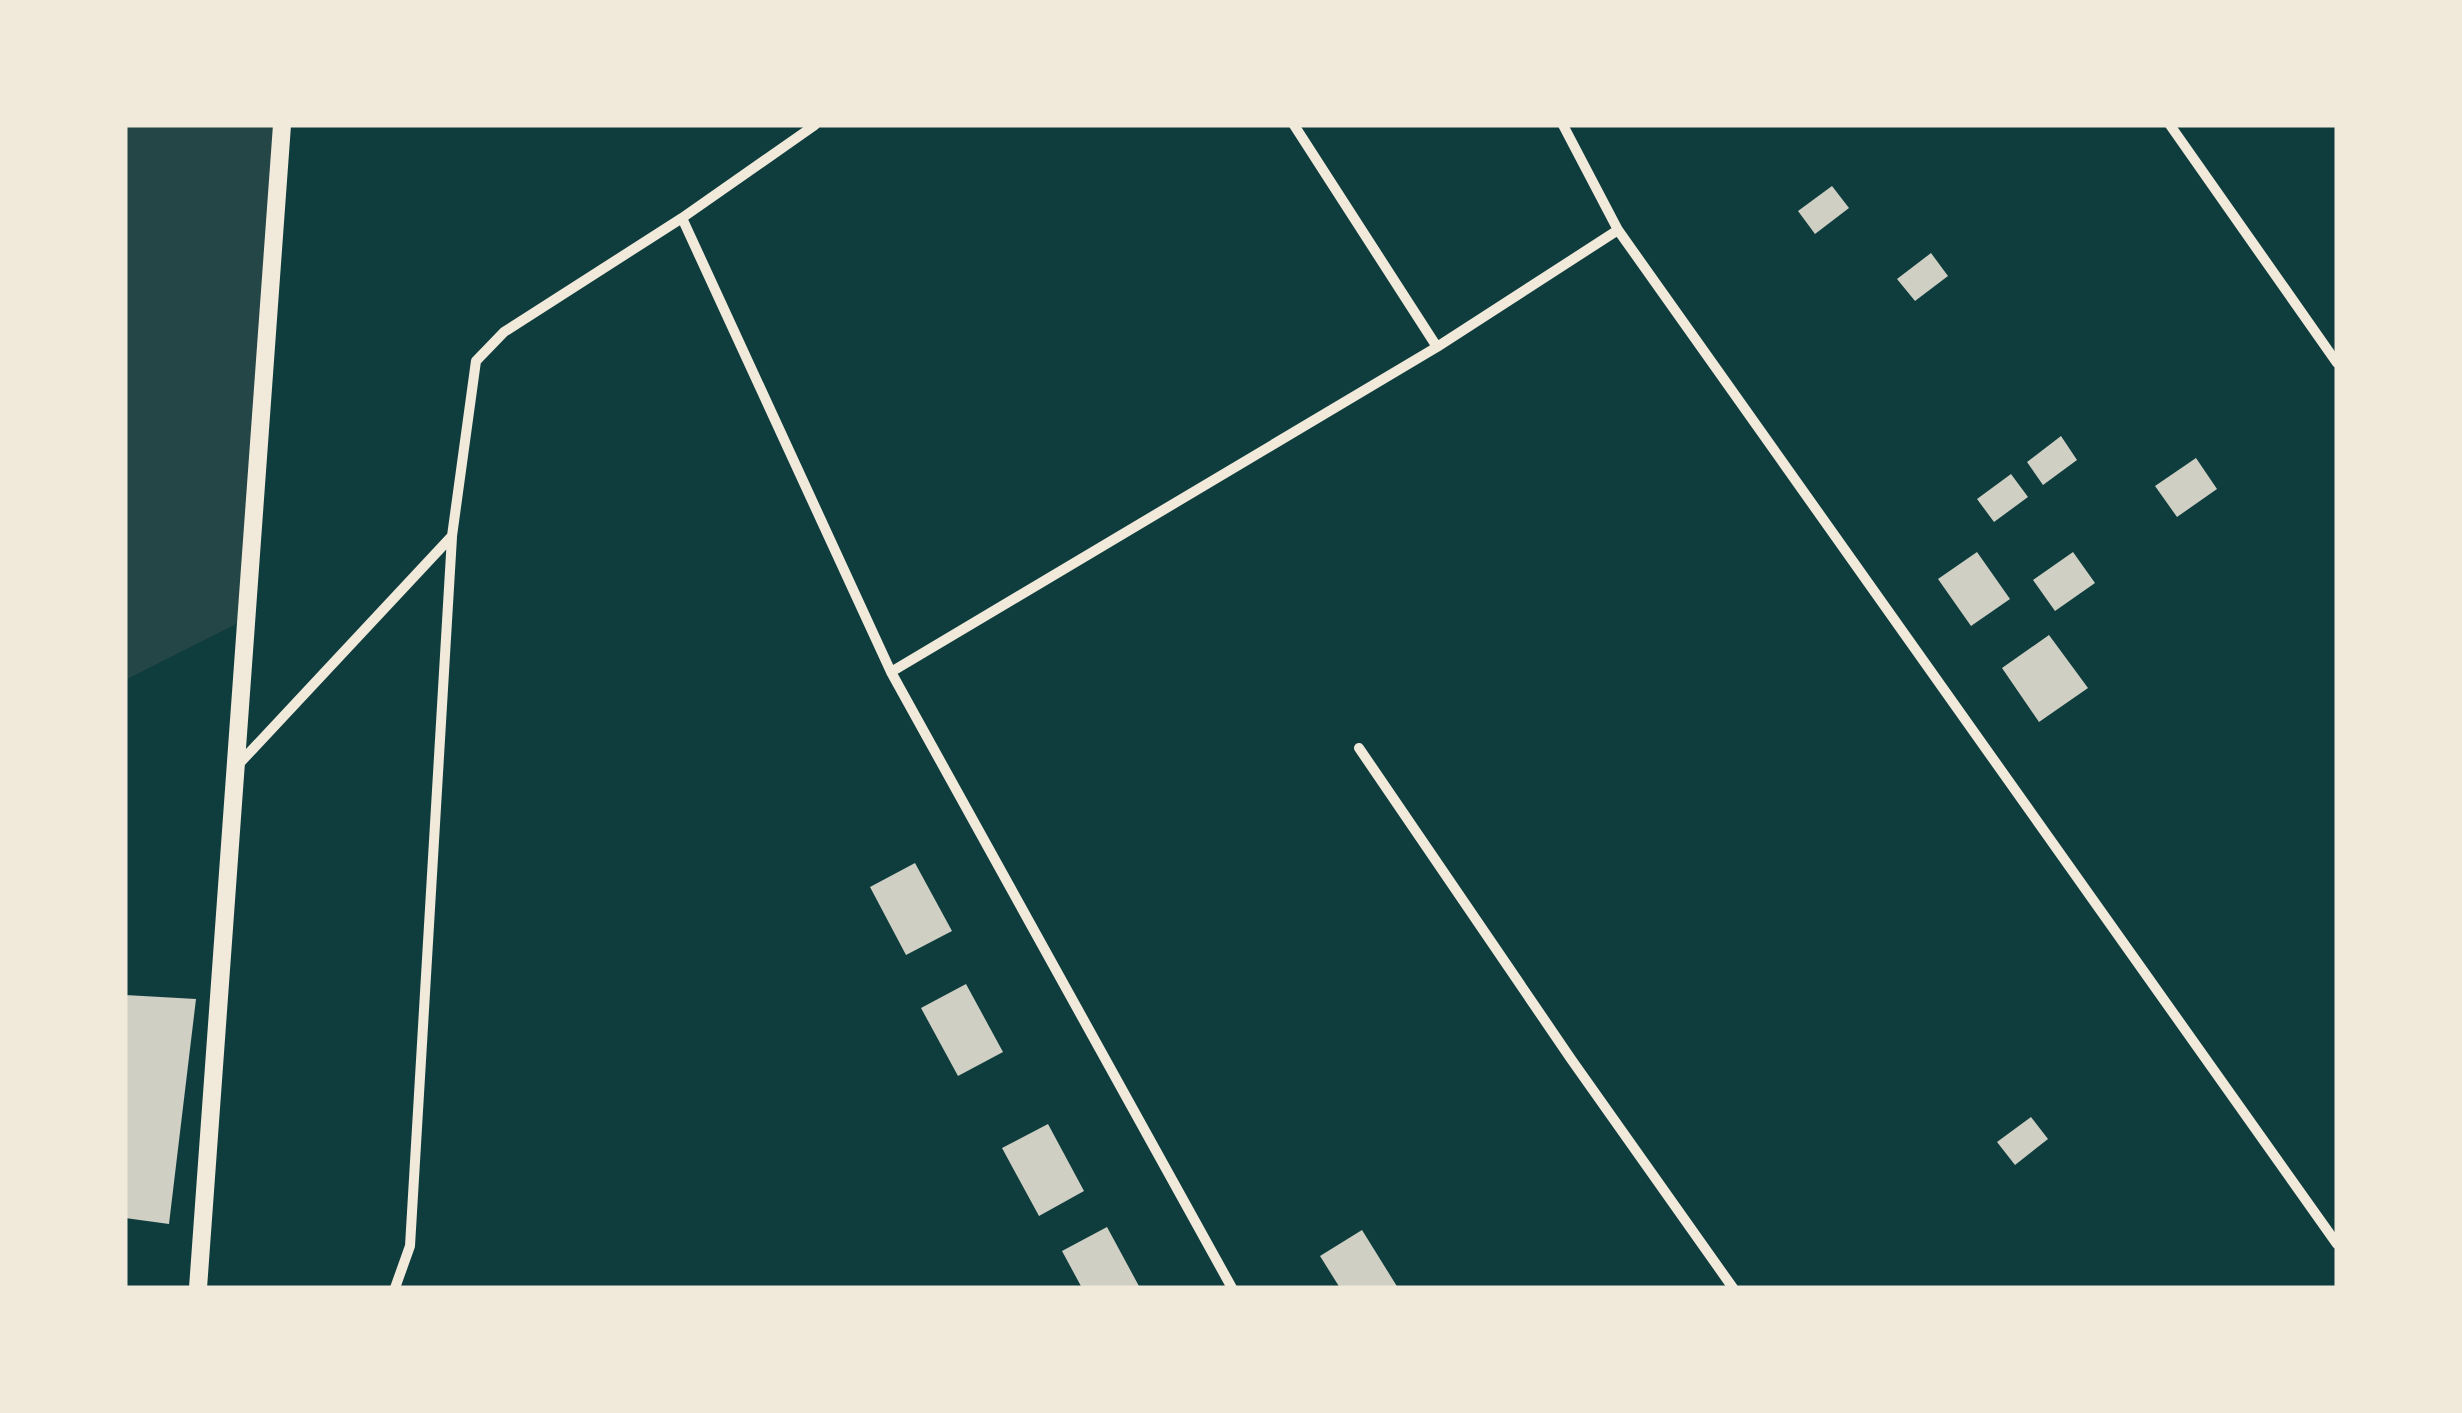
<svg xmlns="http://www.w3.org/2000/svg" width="2462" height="1413" viewBox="0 0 2462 1413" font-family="'Source Serif 4',serif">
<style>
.green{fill:#244646}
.building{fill:#cfcfc3}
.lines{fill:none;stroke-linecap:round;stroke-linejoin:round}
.minor{stroke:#f1e9da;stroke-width:10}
.tertiary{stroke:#f1e9da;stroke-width:18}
</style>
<rect width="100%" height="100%" fill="#0f3d3e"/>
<path class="green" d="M125,125H283L246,619L125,680Z"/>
<path class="building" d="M1832,186L1849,208L1815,234L1798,211Z
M1931,253L1948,276L1915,301L1897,279Z
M2061,436L2077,460L2043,485L2027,462Z
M2196,458L2217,489L2177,517L2155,486Z
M2011,474L2028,497L1994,522L1977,499Z
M1977,552L2010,599L1971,626L1938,579Z
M2073,552L2095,583L2055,611L2033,580Z
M2049,635L2088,688L2039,722L2002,668Z
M915,863L952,931L906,955L870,887Z
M966,984L1003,1052L958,1076L921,1008Z
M125,995L196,999L169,1224L125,1218Z
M2031,1117L2048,1139L2015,1165L1997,1142Z
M1048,1124L1084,1191L1039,1216L1002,1148Z
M1107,1227L1140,1288H1082L1062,1251Z
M1362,1230L1398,1288H1340L1320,1256Z"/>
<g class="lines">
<path class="minor" d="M1294,125L1437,347
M1563,125L1618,230L2337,1244
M2170,125L2337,363
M682,218L891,672L1232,1288
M891,672L1437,347L1618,230
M1359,748L1571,1059L1733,1288
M237,766L452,536L476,361L504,332L682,218L815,125
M395,1288L410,1246L452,537"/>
<path class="tertiary" d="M198,1288L282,125"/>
</g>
<rect width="2462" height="1413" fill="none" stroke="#f1e9da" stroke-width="255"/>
</svg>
